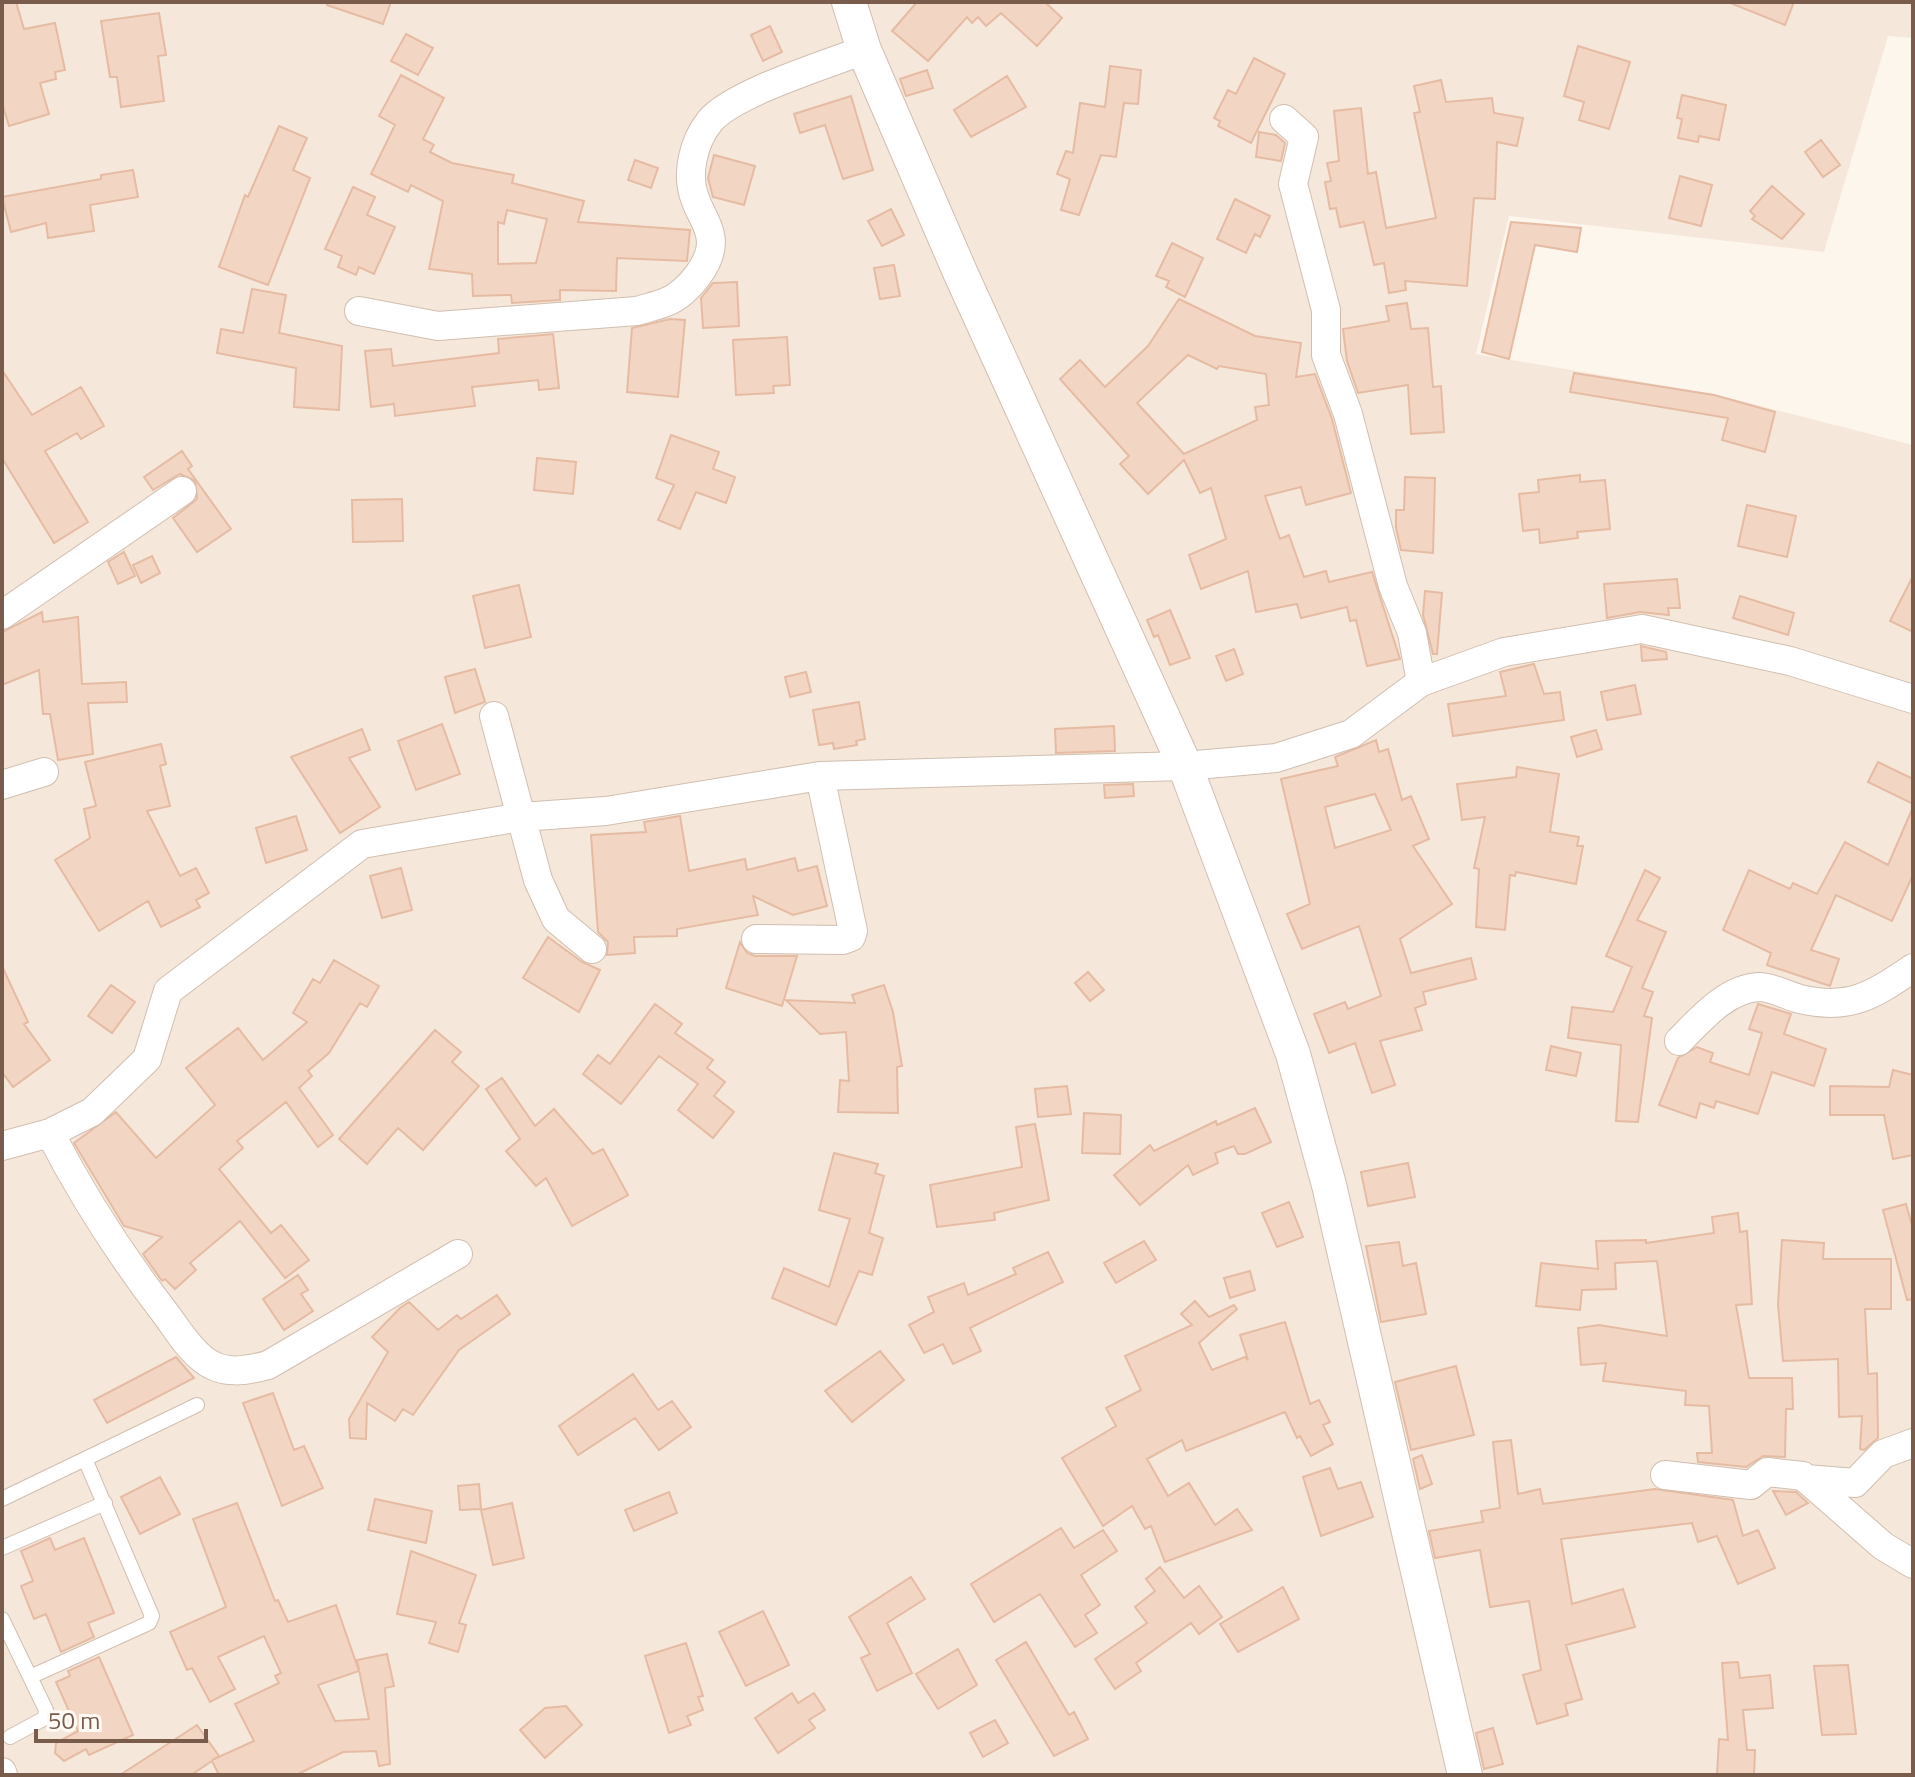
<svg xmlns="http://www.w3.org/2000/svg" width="1915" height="1777" viewBox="0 0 1915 1777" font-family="'Titillium Web',sans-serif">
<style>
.residential{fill:#f5e8da}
.building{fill:#f3d5c3;stroke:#e6bba3;stroke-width:2;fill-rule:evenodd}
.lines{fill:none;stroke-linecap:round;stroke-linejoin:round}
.service-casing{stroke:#d1beb0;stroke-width:16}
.minor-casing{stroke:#d1beb0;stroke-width:30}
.tertiary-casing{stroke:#d1beb0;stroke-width:36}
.service{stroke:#fff;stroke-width:14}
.minor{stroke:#fff;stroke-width:28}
.tertiary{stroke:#fff;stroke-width:34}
</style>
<rect width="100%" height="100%" fill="#fdf6ec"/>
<path class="residential" d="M2,2H1913V38L1888,36L1824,252L1509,216L1476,354L1714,394L1913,445V1775H2Z"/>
<path class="building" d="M2,2H16L24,29L55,23L65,70L55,72L56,79L40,83L49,114L9,126L2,103Z
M328,2H391L383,24L327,5Z
M917,2H1045L1062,18L1037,46L1001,13L986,26L978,17L972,23L967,17L928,61L892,31Z
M1728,2H1794L1785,25Z
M159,13L166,55L158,56L164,101L121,107L117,77H110L101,21Z
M770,26L782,52L763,61L751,35Z
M406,34L433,48L418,75L391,61Z
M1578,46L1630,62L1609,129L1579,120L1584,102L1564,96Z
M1254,58L1285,74L1251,143L1218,126L1220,121L1214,118L1228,90L1236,94Z
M1110,66L1141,70L1138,104L1124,103L1116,157L1101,155L1079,215L1061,210L1070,179L1057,174L1066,151L1073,153L1080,103L1105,107Z
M927,70L933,88L906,96L900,79Z
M401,75L444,98L423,139L434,145L430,152L452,163L514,175L512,183L584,201L578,222L690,230L687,261L617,258L616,291L560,290V300L512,303L511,295L473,296L472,274L429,269L443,201L411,185L408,192L371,174L395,125L379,116ZM507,210L547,219L536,263L498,264V222L504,224Z
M1007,76L1026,107L971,137L954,110Z
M1441,80L1446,102L1492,98L1494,113L1523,118L1517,146L1497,142L1495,199L1474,198L1467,286L1405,281L1406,290L1389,293L1384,263L1374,265L1364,222L1340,227L1336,208L1330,209L1325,182L1331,181L1327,163L1339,161L1334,111L1361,108L1368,174L1376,172L1386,228L1436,218L1414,113L1420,112L1414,86Z
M1682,95L1726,105L1719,140L1699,136L1698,142L1678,138L1682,119L1677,118Z
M851,96L873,170L843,179L825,125L800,133L794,114Z
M279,126L307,138L293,170L310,178L268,285L219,267L245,195L248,197Z
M1259,132L1276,135L1285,143L1281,161L1256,157Z
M1821,140L1840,165L1823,177L1805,152Z
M714,155L755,166L744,205L713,197L708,178Z
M635,160L658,168L651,188L628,180Z
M133,170L138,197L90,205L94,231L48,238L46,223L11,232L2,197L101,179V175Z
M1680,176L1712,185L1701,226L1669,218Z
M1772,186L1804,214L1782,239L1752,219L1755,216L1750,211Z
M353,187L375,197L367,215L395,227L374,274L359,267L356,275L338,267L342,256L325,249Z
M1235,199L1270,216L1260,237L1255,234L1246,253L1217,239Z
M891,209L904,235L882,246L868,221Z
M1511,222L1581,228L1577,252L1535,245L1509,359L1482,352Z
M1172,243L1203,258L1185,297L1166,287L1169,281L1156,276Z
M894,265L900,296L880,299L874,268Z
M737,282L739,326L703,328L701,298L713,283Z
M252,289L286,295L279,333L342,346L339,410L294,407L296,368L217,353L221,329L243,333Z
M1179,299L1255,336L1301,343L1296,377L1315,374L1332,419L1351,493L1306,505L1301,487L1265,496L1280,539L1289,535L1304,577L1326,571L1329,582L1372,572L1400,659L1367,666L1356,620L1350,621L1347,607L1301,618L1297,604L1256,612L1248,571L1201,589L1189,555L1226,539L1211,488L1200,493L1184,460L1148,494L1120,464L1129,456L1060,379L1080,360L1105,387L1148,346ZM1188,355L1217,369L1219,366L1266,374L1269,405L1255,407L1257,420L1184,454L1137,403Z
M1407,303L1411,329L1428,328L1433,387L1441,386L1444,432L1411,434L1408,385L1358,393L1347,361L1343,329L1389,321L1386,306Z
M670,319L685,320L678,397L627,392L632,328Z
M553,334L559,388L539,390L538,380L472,387L475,406L395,416L394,404L371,407L365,351L391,349L393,366L499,353L498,339Z
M787,337L790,385L773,386L774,393L736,395L733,340Z
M2,370L32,415L81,387L104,426L81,439L77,433L45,451L88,522L54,543L2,458Z
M1574,373L1714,395L1775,412L1765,452L1722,440L1728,418L1570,392Z
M671,435L719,452L713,469L735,477L726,503L696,492L680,529L658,520L674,485L656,478Z
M182,451L192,466L188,469L231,529L197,552L173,518L197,499L195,481L180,474L153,490L144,477Z
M537,458L576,462L573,494L534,490Z
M1580,475V482L1605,480L1610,529L1577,532L1578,538L1540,543L1539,529L1523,531L1519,494L1539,492L1538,480Z
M1405,477L1435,478L1433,553L1401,550L1396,528V510H1404Z
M402,499L403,541L353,542L352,500Z
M1747,505L1796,516L1787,557L1738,546Z
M124,552L135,576L118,584L108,562Z
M152,556L160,573L141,583L133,565Z
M1913,576V632L1890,621Z
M1677,579L1680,608H1668L1669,615L1640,612L1607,618L1604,584Z
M519,585L531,637L485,648L473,596Z
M1425,591L1442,593L1437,654H1433L1423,615Z
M1740,596L1794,613L1788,635L1733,618Z
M1170,610L1190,658L1170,665L1158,635L1154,637L1147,620Z
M42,612L43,622L78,617L82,684L126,682L127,702L88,703L93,754L58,760L50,714H43L39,670L2,685V632Z
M1641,646L1666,652L1667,659L1642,661Z
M1234,649L1243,674L1226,681L1216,656Z
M1534,664L1544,694L1560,692L1564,720L1453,736L1448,704L1506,696L1500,672Z
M475,669L485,702L455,713L445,677Z
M806,672L811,692L790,697L785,677Z
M1635,685L1641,714L1607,720L1601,692Z
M859,702L865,739L856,741L857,745L834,749L833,743L819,745L813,710Z
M442,724L460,774L416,790L398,741Z
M1114,726L1115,751L1056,753L1055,729Z
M362,729L370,750L349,758L380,807L340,833L291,757Z
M1596,730L1602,749L1577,757L1571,737Z
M1376,740L1379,752L1388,749L1402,800L1411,796L1429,839L1413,846L1452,904L1400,939L1411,973L1471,958L1476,979L1423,992L1426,1004L1415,1008L1422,1030L1380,1041L1395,1085L1372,1093L1355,1043L1329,1053L1314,1014L1345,1002L1348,1009L1381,996L1359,926L1302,949L1287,914L1310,904L1281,779L1338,766L1335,757ZM1375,794L1391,830L1335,848L1325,807Z
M161,744L166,764L160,766L170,806L147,811L180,876L196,868L209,893L196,900L200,907L161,927L148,901L99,931L55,860L90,838L84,809L96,806L85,762Z
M1878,762L1913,779V804L1868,782Z
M1517,767L1559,774L1550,832L1579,837L1577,846H1583L1576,884L1516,872L1515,876L1510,875L1505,930L1476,927L1479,869L1474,868L1485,817L1462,820L1457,784L1516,777Z
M1133,784L1134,796L1105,798L1104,785Z
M1913,807V875L1892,921L1836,895L1811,950L1839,959L1830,986L1767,965L1771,953L1723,930L1749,870L1790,889L1793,883L1817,894L1845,842L1888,865Z
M296,816L307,850L266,863L256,828Z
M680,816L689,871L745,859L747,870L795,858L798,871L817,866L827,906L793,915L753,896L758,915L677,929V936L634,937L635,953L607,955L608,942L598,932L591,835L646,832L644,822Z
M401,868L412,910L382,918L370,876Z
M1645,870L1660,878L1637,920L1666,932L1642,988L1653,992L1644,1016L1652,1018L1638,1122L1616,1121L1621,1045L1568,1038L1572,1007L1613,1012L1632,967L1606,956Z
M548,937L582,962L600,970L579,1012L523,978Z
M740,942L747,953L755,956H797L782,1006L726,988Z
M334,960L379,986L367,1007L360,1003L329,1053L308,1071L312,1076L299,1088L333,1135L318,1147L286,1102L237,1141L243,1148L219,1169L271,1233L281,1225L309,1260L285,1278L240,1221L190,1263L196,1270L175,1289L165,1279L162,1281L143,1254L162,1237L124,1226L74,1143L116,1112L156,1158L215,1105L186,1068L238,1028L263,1060L307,1022L293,1013L313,979L320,983Z
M2,966L28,1022L24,1024L50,1060L13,1087L2,1072Z
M1088,972L1104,990L1090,1001L1075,983Z
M111,985L135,1002L112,1033L88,1016Z
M884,985L893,1012L902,1066L897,1067L898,1113L838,1112L840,1080L849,1081L846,1032L820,1034L786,1000L855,1003L852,995Z
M655,1004L682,1024L675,1033L713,1060L707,1068L725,1082L714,1096L734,1112L713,1138L678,1110L698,1084L659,1056L621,1104L583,1074L598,1055L610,1064Z
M1758,1004L1791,1014L1784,1034L1826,1049L1814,1086L1772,1072L1758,1114L1716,1101L1714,1108L1700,1103L1696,1118L1659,1105L1678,1058L1697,1047L1713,1053L1710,1062L1749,1075L1762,1033L1749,1029Z
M435,1030L461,1052L452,1062L479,1086L423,1150L398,1128L367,1164L339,1139Z
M1551,1046L1581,1053L1576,1076L1546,1070Z
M1893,1070L1913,1075V1155L1893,1159L1884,1115H1830V1086L1889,1087Z
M502,1078L535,1126L554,1109L593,1154L603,1149L628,1195L572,1226L546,1178L536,1186L506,1151L520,1139L486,1089Z
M1067,1086L1071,1114L1038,1117L1035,1089Z
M1255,1108L1271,1142L1245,1154H1238L1234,1146L1215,1153L1218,1163L1193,1175L1188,1165L1140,1205L1114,1175L1150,1145L1154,1151L1216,1121L1217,1125Z
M1084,1113L1121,1115L1120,1154L1082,1153Z
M1035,1124L1049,1200L994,1213L995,1220L937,1227L930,1185L1022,1167L1016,1127Z
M834,1153L878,1164L875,1173L884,1176L869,1233L883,1238L872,1275L859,1271L836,1325L772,1298L784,1268L829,1287L850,1219L819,1210Z
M1408,1163L1415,1197L1368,1206L1361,1172Z
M1289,1202L1303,1237L1277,1247L1262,1213Z
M1906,1204L1913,1229V1299L1907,1300L1883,1210Z
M1738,1213L1740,1232L1747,1231L1752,1304L1736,1305L1749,1378H1792L1793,1409H1786L1785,1457L1763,1456L1746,1467L1698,1462L1697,1453H1712L1709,1406L1685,1405L1686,1391L1603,1381L1606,1363L1581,1365L1578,1328L1599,1325L1667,1336L1657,1261L1615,1263L1616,1289L1582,1290L1580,1310L1536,1306L1541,1263L1598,1269L1596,1241L1646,1240V1243L1714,1233L1712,1217Z
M1782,1240L1824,1243L1823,1259H1891V1309H1865L1868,1374L1877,1373L1878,1438L1864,1450L1860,1449L1862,1416L1839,1417L1838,1359L1783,1361L1778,1304Z
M1144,1241L1156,1260L1116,1283L1104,1263Z
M1399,1242L1403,1266L1416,1263L1426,1314L1381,1322L1366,1246Z
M1048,1252L1063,1282L970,1328L981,1351L953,1364L943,1344L924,1353L909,1325L934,1312L928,1297L964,1283L968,1295L1016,1274L1013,1268Z
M1250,1271L1255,1290L1230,1298L1224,1278Z
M298,1275L308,1290L301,1294L313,1311L284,1330L263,1299Z
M497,1295L510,1314L459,1350L413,1415L403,1409L395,1421L367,1403L366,1439L350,1438L349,1419L388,1352L372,1337L400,1308L409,1302L438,1330L457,1315L461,1319Z
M1195,1301L1209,1317L1234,1305L1237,1309L1199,1343L1212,1370L1245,1357L1248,1360L1240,1335L1285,1322L1310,1404L1319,1400L1330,1422L1323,1425L1333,1444L1311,1456L1300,1436L1297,1438L1285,1412L1186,1451L1182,1440L1147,1459L1168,1496L1189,1483L1215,1525L1237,1509L1252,1530L1165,1562L1151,1526L1145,1529L1132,1506L1103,1526L1062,1458L1116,1426L1106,1408L1141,1390L1125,1356L1192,1325L1181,1314Z
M880,1351L904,1380L852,1422L825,1391Z
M176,1357L194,1378L107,1423L94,1400Z
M1456,1366L1474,1435L1411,1450L1395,1382Z
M633,1374L658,1410L672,1401L691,1427L659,1450L635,1418L578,1455L559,1426Z
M273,1393L294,1450L304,1446L323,1488L282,1506L243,1403Z
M1511,1440L1518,1494L1540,1489L1543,1504L1655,1489L1733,1500L1743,1536L1758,1530L1775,1568L1738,1584L1717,1536L1698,1542L1692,1523L1561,1539L1572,1604L1623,1589L1635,1627L1566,1645L1582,1699L1565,1704L1568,1715L1537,1724L1523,1675L1541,1670L1529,1601L1490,1607L1480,1550L1435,1558L1429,1531L1483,1522L1481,1511L1500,1508L1493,1442Z
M1422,1455L1432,1484L1420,1489L1413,1459Z
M1330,1468L1338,1489L1361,1482L1373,1517L1321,1536L1303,1477Z
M160,1477L180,1514L140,1534L121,1497Z
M479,1484L481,1509L460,1510L458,1486Z
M1773,1491L1796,1492L1808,1503L1786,1515Z
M669,1492L677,1513L634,1531L625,1510Z
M375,1499L432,1511L426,1543L368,1530Z
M237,1503L275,1601L278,1600L288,1622L336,1605L359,1671L318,1685L335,1721L369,1719L357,1660L387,1654L394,1686L385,1688L390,1764L379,1766L376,1751L343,1752L296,1775H219L212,1761L191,1775H120L197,1725L219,1756L212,1760L254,1741L235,1704L279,1683L275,1676L281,1673L264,1636L218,1657L235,1689L210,1702L192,1668L187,1670L170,1632L226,1607L193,1519Z
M512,1503L524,1558L493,1565L481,1510Z
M1061,1528L1074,1548L1103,1530L1117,1551L1081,1575L1100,1605L1085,1615L1097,1633L1075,1647L1040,1594L994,1622L971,1584Z
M50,1538L55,1550L84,1538L114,1613L88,1623L94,1637L61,1652L46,1614L34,1619L21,1586L33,1581L21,1551Z
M411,1551L476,1575L459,1623L466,1625L458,1652L429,1643L436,1622L397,1614Z
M1160,1567L1184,1598L1199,1586L1222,1617L1199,1634L1191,1623L1136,1663L1141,1671L1115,1689L1095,1659L1147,1623L1135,1607L1155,1591L1146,1579Z
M911,1577L925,1599L887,1623L912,1673L877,1691L861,1658L870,1654L849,1617Z
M1283,1587L1299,1619L1238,1652L1220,1624Z
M763,1611L789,1665L746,1686L719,1632Z
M1026,1642L1069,1715L1074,1712L1088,1739L1054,1756L996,1660Z
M686,1643L703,1696L698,1697L703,1710L687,1716L691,1725L669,1733L645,1656Z
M958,1649L977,1685L938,1709L916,1674Z
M99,1657L133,1735L89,1755L86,1749L64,1761L55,1753L56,1743L78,1731L56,1682L70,1676L68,1671Z
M1738,1662L1740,1678L1770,1675L1773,1708L1743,1710L1747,1750H1755L1754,1775H1717L1719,1739L1728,1740L1722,1663Z
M1848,1665L1856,1734L1822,1735L1814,1666Z
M792,1693L798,1703L814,1693L825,1710L809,1720L815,1728L778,1753L755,1718Z
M566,1706L582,1725L545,1758L520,1730L545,1708Z
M995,1720L1008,1743L983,1757L970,1733Z
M1493,1728L1503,1764L1484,1769L1476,1733Z"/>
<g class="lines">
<defs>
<path id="service" d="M2,1499L197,1405
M2,1548L105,1503
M2,1619L46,1710L45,1718L10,1737
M30,1677L149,1623L152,1616L85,1459"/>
<path id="minor" d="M1284,119L1304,137L1293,184L1326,310V355L1348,414L1393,586L1412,633L1421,682
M359,311L438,326L637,311C646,308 657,306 666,302C688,294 716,259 710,235C708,223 700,213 696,201C685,176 693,142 710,121C733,93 828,64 864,50
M2,615L182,491
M494,716L538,880L556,919L592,949
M2,785L44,772
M756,939L843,940L851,937L853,931L820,776
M1679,1041C1700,1020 1727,988 1759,987C1772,987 1788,996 1800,999C1850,1011 1873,995 1913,968
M50,1133C83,1197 121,1256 165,1313C177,1329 188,1348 204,1360C223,1375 246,1371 268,1365L458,1254
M2,1146L50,1133L92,1112L147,1059L168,991L362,844L521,817L606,811L820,776L1185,766L1276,758L1351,734L1421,682L1504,652L1642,629L1790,661L1913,699
M1665,1475L1751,1485L1767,1472L1803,1476L1883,1546L1913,1564
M1806,1479L1855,1483L1883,1454L1913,1443
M2,1772L3,1775"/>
<path id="tertiary" d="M849,2L864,50L960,272L1185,766L1293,1054L1329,1185L1465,1775"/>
</defs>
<use href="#service" class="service-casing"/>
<use href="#minor" class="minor-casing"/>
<use href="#tertiary" class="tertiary-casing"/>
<use href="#service" class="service"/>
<use href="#minor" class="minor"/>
<use href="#tertiary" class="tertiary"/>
</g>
<rect width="1915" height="1777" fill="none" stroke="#7a5c4d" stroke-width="8"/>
<path d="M36 1729v12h170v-12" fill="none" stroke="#7a5c4d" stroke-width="4"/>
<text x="48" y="1729" font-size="24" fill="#7a5c4d" stroke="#fffaf3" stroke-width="6" paint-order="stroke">50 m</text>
</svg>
